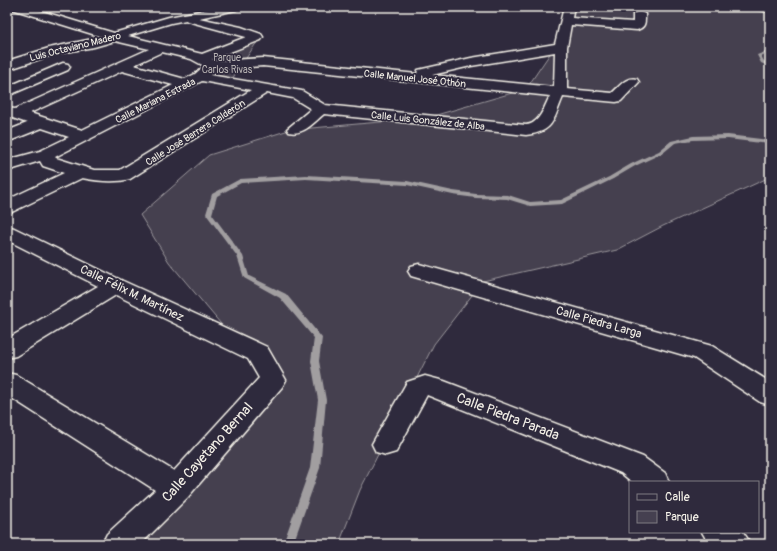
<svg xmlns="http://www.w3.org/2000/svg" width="777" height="551" viewBox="0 0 777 551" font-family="Pangolin,sans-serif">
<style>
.green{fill:#454050;stroke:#9c989c}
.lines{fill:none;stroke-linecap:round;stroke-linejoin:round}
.stream{fill:#a19ea0;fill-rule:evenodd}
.street-casing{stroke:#f4f1e8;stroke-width:3}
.street{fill:#2f2a3d;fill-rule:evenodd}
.labels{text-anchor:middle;stroke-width:3.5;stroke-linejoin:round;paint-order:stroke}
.far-street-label{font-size:10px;fill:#f4f1e8;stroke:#2f2a3d}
.far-park-label{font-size:10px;fill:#b7b3b3;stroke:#2f2a3d}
.street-label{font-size:12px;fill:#f4f1e8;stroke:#2f2a3d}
.near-street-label{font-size:14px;fill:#f4f1e8;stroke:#2f2a3d}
</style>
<rect width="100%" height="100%" fill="#2f2a3d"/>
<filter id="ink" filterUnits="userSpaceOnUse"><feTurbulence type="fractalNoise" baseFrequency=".025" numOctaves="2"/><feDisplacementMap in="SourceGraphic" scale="8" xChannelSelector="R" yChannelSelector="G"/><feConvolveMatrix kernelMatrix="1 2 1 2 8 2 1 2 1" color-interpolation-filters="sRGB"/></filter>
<g filter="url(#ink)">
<path class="green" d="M571,7H770V177L663,226L617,250L483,281L434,344L360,490L339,544H98L267,379L169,262L140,215L209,155L289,130L426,118L526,89L566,30Z
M259,39L230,82L201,77L215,66L203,59Z"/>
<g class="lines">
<path class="stream" d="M740,7H747L770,12V14Z
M770,50V52L761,56L764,61L770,64V67L761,63L757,55Z
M728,135L770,140V144L728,139L693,140L675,143L663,153L635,166L613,179L562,204L530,206L507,199L476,198L453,195L407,185L306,179L241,183L217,196L212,214L243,256L249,276L286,294L322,338L319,361L326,400L320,468L293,544H283L310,468L318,400L311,361L314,338L280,298L244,278L237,256L206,214L212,194L240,179L306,175L407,181L453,191L476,194L508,195L530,202L561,200L609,177L631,164L659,151L671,141L693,136Z"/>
<defs>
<path id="street" d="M11,7H28L114,33L169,17L219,7H241L236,10L199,18L241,27L261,34L263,37L261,40L212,59L215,61L263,58L417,74L418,70L471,58L555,44L564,7H574L572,18L633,22V14L639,11L645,14C645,22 646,27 637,30L571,25L567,47V89L612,93C620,86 626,76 637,79L639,82L621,101L616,102L563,97C553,120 554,132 526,135L324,114C314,122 303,136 289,132L287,129L311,109L293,98L267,93L130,179C115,183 97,181 82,178L14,211L7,213V200L64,173L43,166L40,161L7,171V160L40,151L69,137L42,128L7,142V131L27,123L7,116V108L15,109L149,49L115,41L94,47L55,54L7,70V61L49,48L102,37L12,9ZM186,20L187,21L246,37L202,54L128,36L171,23ZM162,52L191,59L204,66L195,74L185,79L134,65ZM555,52L554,87L432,75L471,66ZM263,66L550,96C544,107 540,124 526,125L325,105L302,91L210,75L217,69ZM122,71L173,85L82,130L30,113ZM202,81L251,90L120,170H94L56,158L55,157Z
M63,63L68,64L70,67L68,70L7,96V87Z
M7,226L14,228L123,281L267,347L286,380L282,387L188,497L141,544H102L107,534L155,490L7,395V373L16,375L174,471L259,378L248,359L116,295L16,356L7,358V339L98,286L7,240Z
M419,264L712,346L770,382V405L760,402L694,358L411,276L408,271L411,266Z
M425,376L444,381L643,457L665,473L669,482H632L621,473L427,395L396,452L386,455L376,452L372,444L407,382Z
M702,532H743L751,544H709Z"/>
</defs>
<use href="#street" class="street-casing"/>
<use href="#street" class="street"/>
</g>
</g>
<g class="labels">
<g class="far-street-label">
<text transform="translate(75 46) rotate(-14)" y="4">Luis Octaviano Madero</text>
<text transform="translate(415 78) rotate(6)" y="4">Calle Manuel José Othón</text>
<text transform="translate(155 100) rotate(-27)" y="4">Calle Mariana Estrada</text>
<text transform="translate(428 120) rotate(6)" y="4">Calle Luis González de Alba</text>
<text transform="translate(195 132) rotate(-32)" y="4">Calle José Barrera Calderón</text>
</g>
<g class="far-park-label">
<text x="227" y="61">Parque<tspan x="227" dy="12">Carlos Rivas</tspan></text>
</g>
<g class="street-label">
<text transform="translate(132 293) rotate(26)" y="4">Calle Félix M. Martínez</text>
<text transform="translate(599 322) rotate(16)" y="4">Calle Piedra Larga</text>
</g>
<g class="near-street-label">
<text transform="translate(508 416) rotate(21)" y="5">Calle Piedra Parada</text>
<text transform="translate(207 452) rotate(-48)" y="5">Calle Cayetano Bernal</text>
</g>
</g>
<rect width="777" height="551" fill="none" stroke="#2f2a3d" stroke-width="24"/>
<rect x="12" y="12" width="753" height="527" fill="none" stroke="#f4f1e8" stroke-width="1.5" filter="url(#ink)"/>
<rect x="629" y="481" width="130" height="52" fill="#2f2a3d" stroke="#7e7a81"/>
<rect x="637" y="494" width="20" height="6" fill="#2f2a3d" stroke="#7e7a81"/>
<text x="665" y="501" font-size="12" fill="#f4f1e8">Calle</text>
<rect x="637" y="511" width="20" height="12" fill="#454050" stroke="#7e7a81"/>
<text x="665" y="521" font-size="12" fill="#f4f1e8">Parque</text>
</svg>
